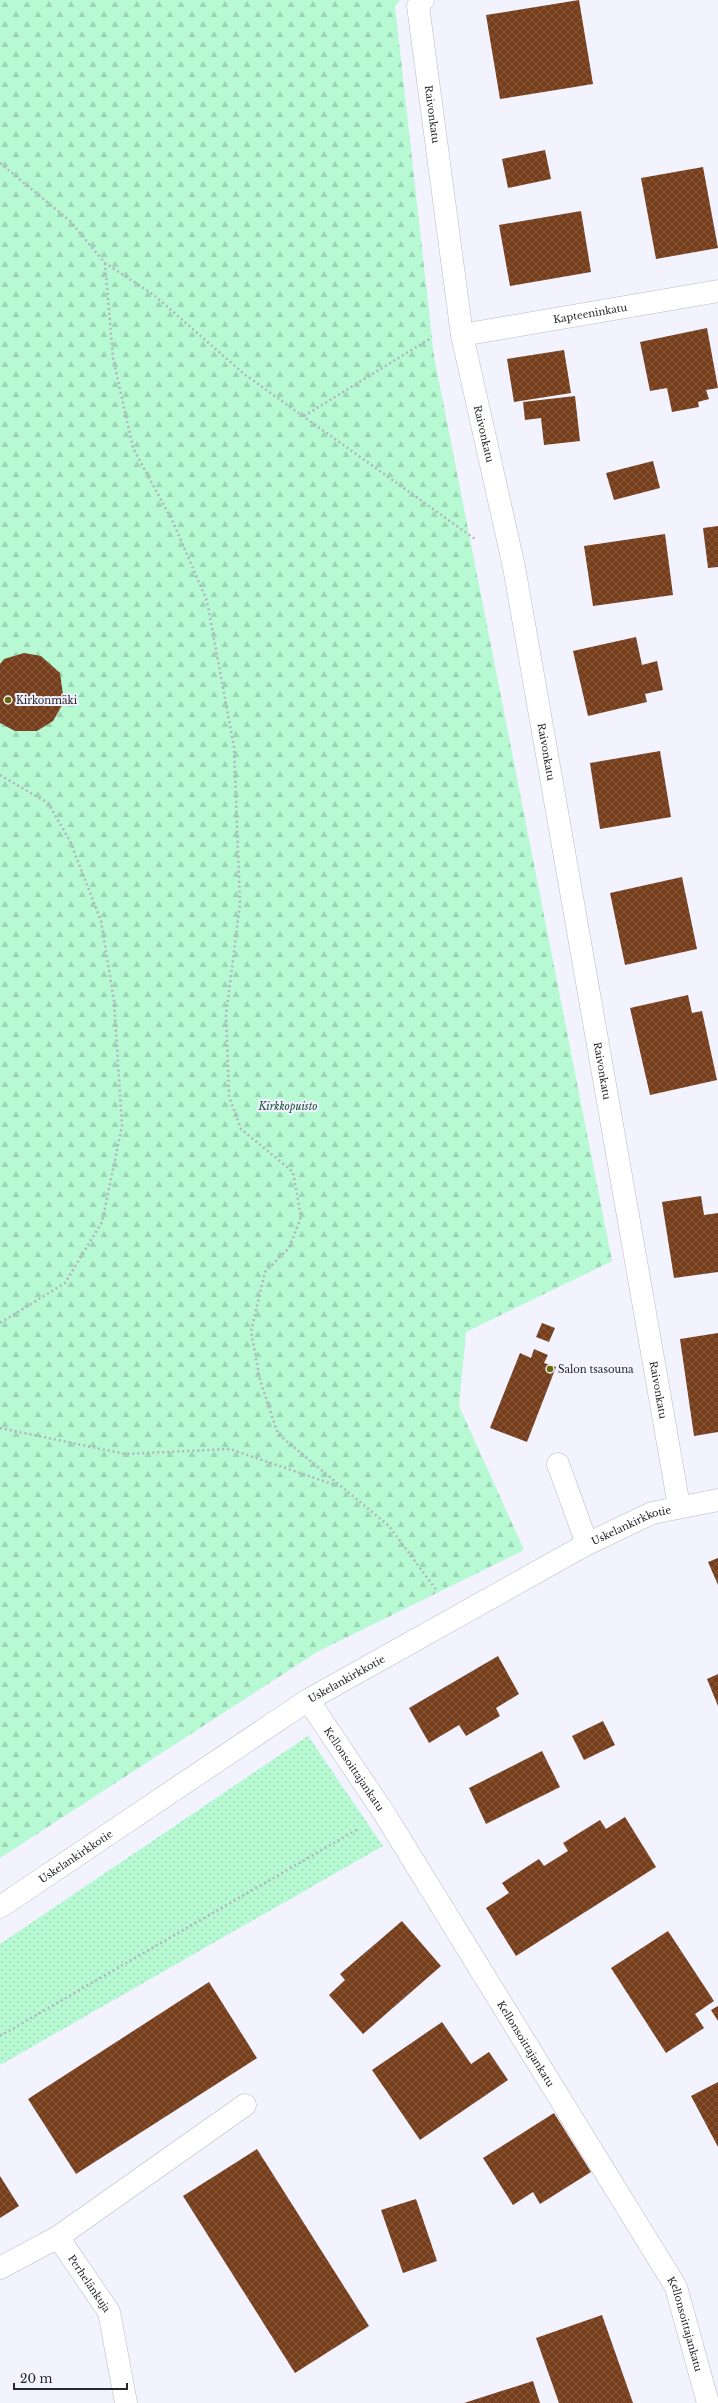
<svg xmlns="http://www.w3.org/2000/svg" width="718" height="2403" viewBox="0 0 718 2403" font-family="'Libre Baskerville',serif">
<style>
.grass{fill:url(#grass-dots)}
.forest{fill:url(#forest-firs)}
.building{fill:url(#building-cross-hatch)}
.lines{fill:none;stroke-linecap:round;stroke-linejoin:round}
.minor-casing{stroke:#b8b9c4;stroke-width:23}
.path{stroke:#b3b4bd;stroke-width:2.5;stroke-dasharray:2 3;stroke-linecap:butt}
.minor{stroke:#fff;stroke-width:22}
.poi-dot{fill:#676908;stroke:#f2f3fe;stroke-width:1.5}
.labels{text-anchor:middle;stroke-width:4;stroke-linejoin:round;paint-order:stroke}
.street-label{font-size:10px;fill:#26272b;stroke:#f2f3fe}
.poi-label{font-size:10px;fill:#26272b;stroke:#f2f3fe;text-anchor:start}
.park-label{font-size:10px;font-style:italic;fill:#1b5238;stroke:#f2f3fe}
</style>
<defs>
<pattern id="grass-dots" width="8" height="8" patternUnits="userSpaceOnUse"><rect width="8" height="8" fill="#b6f9d3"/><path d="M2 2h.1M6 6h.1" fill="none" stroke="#9cd5b5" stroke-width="1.8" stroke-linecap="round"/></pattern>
<pattern id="forest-firs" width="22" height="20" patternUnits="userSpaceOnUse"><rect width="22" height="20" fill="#b6f9d3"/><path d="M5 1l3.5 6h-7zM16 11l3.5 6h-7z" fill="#9cd5b5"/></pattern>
<pattern id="building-cross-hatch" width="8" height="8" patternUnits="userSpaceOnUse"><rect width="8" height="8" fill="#773e1c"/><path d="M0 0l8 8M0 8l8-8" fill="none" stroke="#85583d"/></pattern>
</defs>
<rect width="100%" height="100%" fill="#f2f3fe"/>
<path class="grass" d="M308,1736L383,1846L0,2065V1944Z"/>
<path class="forest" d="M0,0H400L395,6L434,356L612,1261L466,1332L459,1406L524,1550L317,1652L0,1858Z"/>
<path class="building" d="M579,0L593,84L500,99L486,15Z
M545,150L551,179L508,188L502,159Z
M703,167L718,248L656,259L641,178Z
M581,211L591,272L510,286L499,225Z
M707,328L718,388L706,390L709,399L698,402L699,407L672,412L667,388L650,391L640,342Z
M564,350L571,393L514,402L507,359Z
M575,396L580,441L544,445L541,418L525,420L523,402Z
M653,461L660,488L614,500L606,473Z
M718,526V567L708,568L703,528Z
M665,534L673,595L593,606L584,546Z
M636,637L642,665L657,661L663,690L645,694L647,702L588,716L573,651Z
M24,653L41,656L60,673L64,702L53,721L37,731H15L0,723V664L4,659Z
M660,751L671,817L600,829L590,763Z
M682,877L697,949L625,965L610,893Z
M688,995L692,1013L702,1011L717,1080L650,1095L630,1008Z
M701,1196L704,1215L718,1213V1272L674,1278L662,1202Z
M542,1323L555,1328L549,1342L536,1337Z
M718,1333V1432L694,1436L680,1339Z
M534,1349L548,1355L544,1363L556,1367L527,1442L490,1428L520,1353L531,1358Z
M718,1558V1585L708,1562Z
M498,1656L519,1694L496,1708L500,1716L466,1736L459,1725L429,1743L409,1708Z
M718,1674V1706L707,1679Z
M603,1721L615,1745L584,1760L572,1736Z
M542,1751L560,1787L486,1824L469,1788Z
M625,1817L656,1867L516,1956L486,1908L509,1893L502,1883L539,1859L544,1866L568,1851L563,1843L600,1820L606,1829Z
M402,1921L441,1966L363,2034L329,1995L345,1980L340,1974Z
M668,1931L714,2001L695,2014L704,2028L666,2053L611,1968Z
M209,1982L257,2058L76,2174L28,2099Z
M718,2006V2021L711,2010Z
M442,2022L471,2064L489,2052L508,2080L420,2140L372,2070Z
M718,2082V2147L691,2096Z
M554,2113L591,2172L540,2204L533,2192L513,2205L483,2158Z
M257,2149L369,2326L295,2373L183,2196Z
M0,2176L19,2206L0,2218Z
M416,2199L437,2261L403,2273L381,2210Z
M602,2315L633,2403H559L536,2338Z
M533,2381L540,2403H464Z"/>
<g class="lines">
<defs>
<g id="minor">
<path id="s1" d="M423,0L418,6L462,335L514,567L679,1506"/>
<path id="s2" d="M462,335L718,291"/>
<path d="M558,1464L587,1544"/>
<path id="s3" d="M308,1700L384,1813L676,2287L708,2403"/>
<path id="s4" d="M0,1907L308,1700L587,1544L652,1513L718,1500"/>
<path id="s5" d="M58,2237L109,2312L126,2403"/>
<path d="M0,2268L58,2237L245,2105"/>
</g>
</defs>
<use href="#minor" class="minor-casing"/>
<path class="path" d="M0,163L70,221L105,263L154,295L244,374L475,539
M105,263L113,358L133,448L173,522L207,601L234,747L240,904L226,1015L229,1096L241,1129L293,1172L301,1217L289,1248L265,1272L251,1331L260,1380L278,1434L389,1526L437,1591
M304,416L431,338
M0,775L48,803L70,841L101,921L114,1001L122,1126L102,1222L65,1283L0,1323
M0,1428L125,1454L230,1449L335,1485
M0,2036L358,1829"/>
<use href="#minor" class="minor"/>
</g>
<g class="poi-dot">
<circle cx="8" cy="700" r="4"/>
<circle cx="550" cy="1369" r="4"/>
</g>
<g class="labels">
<g class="street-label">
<text dy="4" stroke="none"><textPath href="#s1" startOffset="117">Raivonkatu</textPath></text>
<text dy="4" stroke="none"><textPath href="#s2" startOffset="130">Kapteeninkatu</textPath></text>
<text dy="4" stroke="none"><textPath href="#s1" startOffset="441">Raivonkatu</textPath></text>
<text dy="4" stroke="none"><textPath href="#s1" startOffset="765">Raivonkatu</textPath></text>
<text dy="4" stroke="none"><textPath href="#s1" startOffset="1089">Raivonkatu</textPath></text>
<text dy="4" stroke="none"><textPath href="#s1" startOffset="1413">Raivonkatu</textPath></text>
<text dy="4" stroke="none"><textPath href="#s4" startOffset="739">Uskelankirkkotie</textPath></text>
<text dy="4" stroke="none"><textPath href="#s4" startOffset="415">Uskelankirkkotie</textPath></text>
<text dy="4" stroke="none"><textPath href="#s3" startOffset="83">Kellonsoittajankatu</textPath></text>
<text dy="4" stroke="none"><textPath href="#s4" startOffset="91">Uskelankirkkotie</textPath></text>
<text dy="4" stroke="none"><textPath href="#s3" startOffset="407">Kellonsoittajankatu</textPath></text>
<text dy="4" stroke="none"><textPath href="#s5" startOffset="56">Perhelänkuja</textPath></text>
<text dy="4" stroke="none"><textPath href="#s3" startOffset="731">Kellonsoittajankatu</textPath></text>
</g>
<g class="poi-label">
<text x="16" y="704">Kirkonmäki</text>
<text x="558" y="1373">Salon tsasouna</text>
</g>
<g class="park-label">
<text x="288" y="1110">Kirkkopuisto</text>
</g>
</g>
<path d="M14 2383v6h113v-6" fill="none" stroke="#26272b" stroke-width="2"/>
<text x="20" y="2383" font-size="12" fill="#26272b" stroke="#f2f3fe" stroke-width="3" paint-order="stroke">20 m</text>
</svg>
